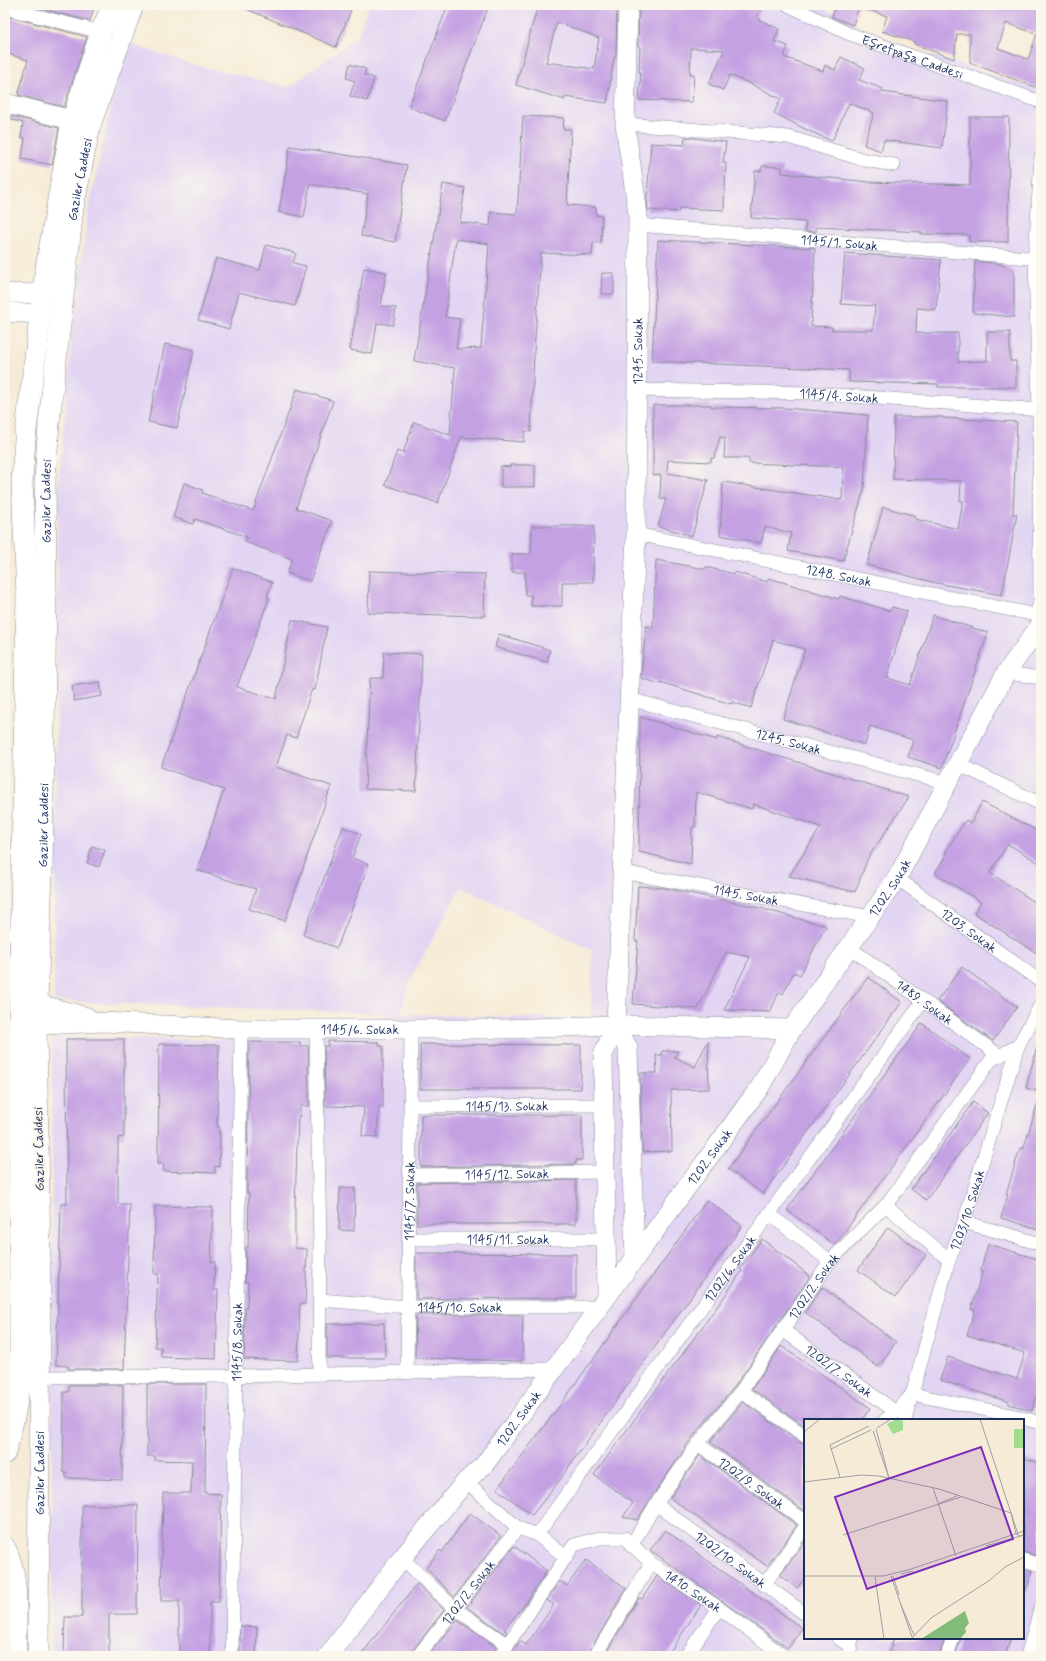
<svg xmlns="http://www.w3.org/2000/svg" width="1046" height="1661" viewBox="0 0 1046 1661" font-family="Mynerve,sans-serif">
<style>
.built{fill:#e2d4f3;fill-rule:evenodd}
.building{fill:#c4a1e3;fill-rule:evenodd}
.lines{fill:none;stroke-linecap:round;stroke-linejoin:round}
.street-casing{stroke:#888d9a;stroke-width:14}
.secondary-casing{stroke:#888d9a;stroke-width:20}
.primary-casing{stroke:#888d9a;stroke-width:22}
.street{stroke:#fff;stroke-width:13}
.secondary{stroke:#fff;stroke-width:19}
.primary{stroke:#fff;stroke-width:21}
.labels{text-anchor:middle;stroke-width:4;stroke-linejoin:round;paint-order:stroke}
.street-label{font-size:13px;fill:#1b2f5e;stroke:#fbf7ec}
.inset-road{fill:none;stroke:#9ea0a6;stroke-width:1}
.view{fill:#7b2cbf;fill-opacity:0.15;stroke:#7b2cbf;stroke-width:2}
.inset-edge{fill:none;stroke:#1b2f5e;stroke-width:2}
</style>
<rect width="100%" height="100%" fill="#fbf7ec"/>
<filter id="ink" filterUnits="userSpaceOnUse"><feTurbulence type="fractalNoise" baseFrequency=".025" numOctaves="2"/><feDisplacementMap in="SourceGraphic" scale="8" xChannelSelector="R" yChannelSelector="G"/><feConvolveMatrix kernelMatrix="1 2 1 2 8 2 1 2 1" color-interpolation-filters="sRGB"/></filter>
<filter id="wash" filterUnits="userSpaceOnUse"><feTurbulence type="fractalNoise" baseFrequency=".012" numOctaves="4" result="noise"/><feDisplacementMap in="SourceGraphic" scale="16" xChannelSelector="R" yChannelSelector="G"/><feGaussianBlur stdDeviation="0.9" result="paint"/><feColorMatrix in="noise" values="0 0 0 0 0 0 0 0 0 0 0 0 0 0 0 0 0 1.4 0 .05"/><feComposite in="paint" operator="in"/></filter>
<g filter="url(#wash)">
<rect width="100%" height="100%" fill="#f6ebd6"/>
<path class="built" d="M369,5H817L907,48L1041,90V1656H52V1037L225,1040L398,1014L54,1001L58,491L72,336L88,211L125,42L190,64L289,87L357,37ZM461,887L592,950L591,1019L401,1014L409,982ZM805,1420H1023V1638H805Z
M5,892L12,926H5Z
M5,943H12L5,1176Z
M5,1262L7,1367H5Z"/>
<g id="blocks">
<path class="building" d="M26,5H95L90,21Z
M237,5H353L336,47Z
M448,5H489L445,121L409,107Z
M538,5H617L616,56L614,58L607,103L565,97V100L516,85ZM557,22L599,38L594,69L546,62Z
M639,5H762L756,18L779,29L774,41L788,46L784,57L823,71L825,65L835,70L841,57L865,68L859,80L883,89L882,92L948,101L942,148L884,140L881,151L864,145L874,113L849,103L832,141L807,130L774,113L781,99L751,84L730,75L723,90L709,84L724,50L691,48L690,74H694L692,102L639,100L641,72H639L640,46H638Z
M836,5H859L853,25L832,17Z
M862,5H1041V89L970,63V34H957L954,59L914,44L915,42L882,31L887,16L862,8ZM1006,23L1037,34L1028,59L998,48Z
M6,16L87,37L64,107L18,95L28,60L5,53Z
M350,64L366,69L364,75L374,78L367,101L350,96L355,81L346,78Z
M11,116L59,128L52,165L22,159L25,138L21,137L23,123L10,119Z
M523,116L564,118L563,129H571L567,205L596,207V215L602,216L601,243L593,242L592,255L541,253L534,352L531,432L525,431L524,442L461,437L438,503L385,485L397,451L403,453L414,422L450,435L455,368L414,361L443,184L465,188L460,222L490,226L491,212L517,214ZM456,239L489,244L481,348L456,349L460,319L445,317Z
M970,117H1009L1008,242H969V235L921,234V232L882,230L816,227V232L805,231L806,222L751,218L755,171H761L762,166L782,167V173L869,182L970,185Z
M685,137L726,142L723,163H726L724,210L679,208V212L648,210L647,198L651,143L684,145Z
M290,146L407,165L395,242L361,236L368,194L310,184L304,217L279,212Z
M658,240L815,248L811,326L832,327V330H873L875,306L841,304L845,253L941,260L936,310L917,308L916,333H958V362L987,361V332H1010V361H1016V387H938V384L849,382V370L652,361Z
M266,245L296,253L293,263L306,266L295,306L239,292L229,329L198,320L216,258L260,270Z
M975,261L1000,264L1014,271V317L973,313Z
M364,268L386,272L381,306L396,308L393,325L377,323L372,354L350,350Z
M602,273H614V294H601Z
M165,344L194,350L177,428L148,422Z
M297,389L333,401L296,508L332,521L310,581L287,573L292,559L245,542L247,537L195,519L193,524L173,517L184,483L203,490L202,493L253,511Z
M653,405H711V407L784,408L868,415L864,489L843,561L788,551L791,533L765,527L761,543L720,535L723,482L842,500L843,467L749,463V458H724L725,438L720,437L714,458H711V462L668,460L667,473L708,480L692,536L658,526L666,499H660L661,475H653Z
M894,417H943V418L1017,422L1013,514H1017L1002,595L936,583L867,565L883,507L916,516L915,519L958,529L963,501H960L961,481L893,479Z
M510,465H535V487H501V466L510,467Z
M532,526H594L593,582H562V606H531V595H525V572H512V554H531Z
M656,560L705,569L706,567L734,574L735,572L767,582L769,578L839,599L840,596L890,611L892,607L907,611L887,678L910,685L933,615L988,633L942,768L908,757L913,740L870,726L865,745L783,719L805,649L773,640L751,708L732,702L731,704L660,682V684L641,678L646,626L653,628Z
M233,568L272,582L267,597L269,598L237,687L276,699L292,620L327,627L315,690L312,689L296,738L287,735L276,767L331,786L285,921L249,909L256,889L197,870L224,790L161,767Z
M369,571L485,574L484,616L368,613Z
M499,634L550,650L547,662L495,647Z
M384,652L422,654L416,791L365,789L370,678H383Z
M100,682L102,696L74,701L72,686Z
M640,717L717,740V737L909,797L868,858L855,892L789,876L821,827L753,804L752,809L696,792L695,827H692L691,864L639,852Z
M982,802L1041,833V864L1008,844L990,873L1041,906V956L974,913L981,902L935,873L947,854L945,852L966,820L971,823Z
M343,827L361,834L352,858L369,864L337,948L303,935Z
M92,846L105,850L99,867L87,863Z
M638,886L665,888L752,906L826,926L800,975L794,972L783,994L779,992L770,1012L724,1010L750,957L726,952L698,1009L633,1004L638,941H635Z
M962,967L1017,1007L993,1041L937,1001Z
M868,977L902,1002L763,1194L728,1169Z
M922,1023L970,1059L835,1245L787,1210Z
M66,1039H124V1137L118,1138V1204H130L124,1369H68V1366L56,1365L61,1204H67Z
M328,1041L379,1042V1046H383V1107H379L377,1137L362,1136L364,1107L325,1106L324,1046H328Z
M708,1041L709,1089L671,1090L672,1151L642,1152L640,1073H657L656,1055H662V1051H678L675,1057L695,1067Z
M249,1042H300V1046H308L309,1106H300V1116H298L295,1206V1248L307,1249L305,1304H300L298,1361L244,1359L245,1307H247L248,1282H245L246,1247H248L249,1193H247Z
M159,1044L219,1045L217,1126L219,1127L220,1145L219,1167L215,1166V1173L163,1171L164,1164H158Z
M420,1044L581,1045V1089H420Z
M1037,1047L1041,1048V1092L1026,1088Z
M973,1102L988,1113L926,1200L911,1189Z
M1038,1102H1041V1230L1001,1218L1008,1195L1006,1194L1020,1148L1023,1149L1025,1144Z
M421,1115H582V1160H576V1164L421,1167Z
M576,1180V1224H417V1183Z
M340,1188H355L354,1231L339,1230Z
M707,1200L742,1226L562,1476H563L532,1515L497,1489L561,1404Z
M155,1206L213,1207L211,1262H215L214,1290H218L216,1359L161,1357V1347H155L158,1274H154Z
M888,1227L926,1255L896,1297L858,1270Z
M762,1239L810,1276L735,1386L691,1439L637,1520L623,1517L633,1503L594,1475L722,1300L742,1271L740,1269Z
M988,1244L1041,1260V1383L1032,1411L1009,1404V1402L940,1380L948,1357L1017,1379L1025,1353L967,1335L975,1310L971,1309L982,1272H980Z
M416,1253L576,1254V1298L416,1299Z
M822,1287L896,1342L878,1367L805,1312Z
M416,1315H523L522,1361L415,1358Z
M384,1323L385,1358H327V1324Z
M781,1346L870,1408L862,1420H805V1426L752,1389Z
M147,1384H206L205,1493L221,1494L219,1602H210V1656H179V1601H161L163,1493H191L192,1461L155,1460V1456H147Z
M69,1385H123L122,1480L66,1478V1472H63L64,1392H69Z
M743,1402L800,1443L805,1444V1511L710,1442Z
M700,1455L797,1525L767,1566L670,1498Z
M1023,1458L1041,1463V1557L1023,1552Z
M82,1505H138L137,1614H109V1656H64L65,1617H82Z
M470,1513L501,1536L454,1597L426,1568L440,1550L442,1552Z
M665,1530L802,1628L788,1648L650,1550Z
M805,1541V1578L797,1588L780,1576Z
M514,1546L547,1571L525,1604L504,1630L507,1632L505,1634L467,1607Z
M586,1560L626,1588L587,1656H510L520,1641L526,1645L554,1605L547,1600L560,1581L567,1586Z
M1023,1568L1033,1571L1025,1594H1023Z
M657,1576L701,1605L667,1656H604L639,1598L642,1599Z
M417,1584L444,1610L412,1651L410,1656H360Z
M457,1620L496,1647L492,1656H428Z
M240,1626L257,1627L256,1656H240Z
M894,1638H945L939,1656H888Z
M961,1638H1011L1005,1656H955Z"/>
</g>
</g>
<g filter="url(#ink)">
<use href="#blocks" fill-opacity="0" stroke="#888d9a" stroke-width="1"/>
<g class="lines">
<defs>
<g id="street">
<path id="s1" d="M788,5L847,33L1041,102"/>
<path d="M5,8L101,32"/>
<path d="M625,124L788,137L865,160L894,165"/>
<path id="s2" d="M638,225L1041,259"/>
<path id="s3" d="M637,390L810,393L1041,410"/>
<path id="s4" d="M636,534L1041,616"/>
<path d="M1037,616L1040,600L1039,410L1035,258L1041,157"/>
<path d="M1006,673L1041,678"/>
<path id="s5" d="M629,699L948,783"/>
<path d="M958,764L1041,804"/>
<path id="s6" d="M621,872L871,917"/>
<path id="s7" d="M897,878L1041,982"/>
<path d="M5,934H20"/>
<path id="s8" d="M850,948L1000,1056"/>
<path d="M316,1029L320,1246L319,1374"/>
<path id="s9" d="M411,1106L604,1105"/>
<path id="s10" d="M410,1175L605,1172"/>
<path d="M5,1192H20"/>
<path d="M886,1205L949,1260"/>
<path d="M769,1214L830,1261"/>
<path d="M964,1222L1041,1244"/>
<path id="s11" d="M409,1239H607"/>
<path id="s12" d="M320,1300L408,1307H599"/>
<path id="s13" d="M783,1330L896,1412"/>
<path id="s14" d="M407,1373L411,1029"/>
<path d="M39,1377L236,1376L554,1369"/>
<path d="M5,1383H20"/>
<path d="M741,1391L805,1436"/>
<path d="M885,1420L896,1412L912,1394L1011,1415L1041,1423"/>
<path id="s15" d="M905,1420L949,1260L964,1222L1018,1046L1041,1004"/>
<path id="s16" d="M698,1444L805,1521"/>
<path d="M466,1481L518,1528L537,1535L566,1557"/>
<path id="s17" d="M656,1504L805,1614"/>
<path id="s18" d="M537,1535L923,1001"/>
<path id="s19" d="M631,1546L656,1504L698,1444L741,1391L830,1261L886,1205L991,1060L1018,1046"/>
<path d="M402,1558L454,1608L508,1645"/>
<path d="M1023,1560L1041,1565"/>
<path d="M764,1585L805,1527"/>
<path d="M838,1638L851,1647"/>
<path id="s20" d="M232,1656L241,1029"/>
<path id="s21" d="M418,1656L518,1528"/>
<path id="s22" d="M500,1656L574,1545L600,1538H625L651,1563L719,1608L784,1656"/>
<path d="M595,1656L651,1563"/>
<path d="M686,1656L719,1608"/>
<path d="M849,1656L852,1638"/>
<path d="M947,1656L953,1638"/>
<path d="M1027,1656L1041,1607"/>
</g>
<g id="secondary">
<path d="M5,103L87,124"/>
<path d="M5,293L43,294"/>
<path d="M5,312L41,314"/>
<path d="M38,1004L87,1017"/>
<path d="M616,1025L628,1048L635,1258"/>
<path id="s23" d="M22,1026L104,1022L241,1029H504L616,1025L792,1029"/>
<path id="s24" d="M607,1296L603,1055L616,1025L636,534L638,214L625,124L628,5"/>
<path d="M5,1546C22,1575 16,1623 17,1656"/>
<path id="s25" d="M328,1656L402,1558L466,1481L484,1465L760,1087L792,1029L897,878L1006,673L1041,624"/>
</g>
<g id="primary">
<path d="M5,1453L14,1417L20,1383L19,1026L27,595L22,482L25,439L46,268L72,121L101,32L113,5"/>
<path id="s26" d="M38,1656L40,1259L36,1026L42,873L46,592L45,480L49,422L73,208L90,125L133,5"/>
</g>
</defs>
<use href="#street" class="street-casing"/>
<use href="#secondary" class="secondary-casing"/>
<use href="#primary" class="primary-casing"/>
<use href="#street" class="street"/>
<use href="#secondary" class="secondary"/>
<use href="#primary" class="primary"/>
</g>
</g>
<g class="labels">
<g class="street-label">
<text dy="5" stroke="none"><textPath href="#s1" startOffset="135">Eşrefpaşa Caddesi</textPath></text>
<text dy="5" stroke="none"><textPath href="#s26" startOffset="1479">Gaziler Caddesi</textPath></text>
<text dy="5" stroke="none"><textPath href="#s2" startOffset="202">1145/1. Sokak</textPath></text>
<text dy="5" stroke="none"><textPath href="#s24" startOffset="948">1245. Sokak</textPath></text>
<text dy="5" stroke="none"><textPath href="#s3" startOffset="202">1145/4. Sokak</textPath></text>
<text dy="5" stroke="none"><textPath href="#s26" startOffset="1155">Gaziler Caddesi</textPath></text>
<text dy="5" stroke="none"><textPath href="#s4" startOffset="207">1248. Sokak</textPath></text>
<text dy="5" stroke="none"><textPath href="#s5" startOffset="165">1245. Sokak</textPath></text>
<text dy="5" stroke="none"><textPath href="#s26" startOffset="831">Gaziler Caddesi</textPath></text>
<text dy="5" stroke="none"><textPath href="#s25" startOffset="953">1202. Sokak</textPath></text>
<text dy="5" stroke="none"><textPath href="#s6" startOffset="127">1145. Sokak</textPath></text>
<text dy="5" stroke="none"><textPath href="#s7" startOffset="89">1203. Sokak</textPath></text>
<text dy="5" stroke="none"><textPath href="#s8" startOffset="92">1489. Sokak</textPath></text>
<text dy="5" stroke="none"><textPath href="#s23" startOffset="338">1145/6. Sokak</textPath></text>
<text dy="5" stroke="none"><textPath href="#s9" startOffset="96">1145/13. Sokak</textPath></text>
<text transform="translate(38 1149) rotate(-91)" y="5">Gaziler Caddesi</text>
<text dy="5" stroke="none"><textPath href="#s25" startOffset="629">1202. Sokak</textPath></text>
<text dy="5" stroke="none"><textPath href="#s10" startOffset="97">1145/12. Sokak</textPath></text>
<text dy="5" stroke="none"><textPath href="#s14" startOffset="172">1145/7. Sokak</textPath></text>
<text dy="5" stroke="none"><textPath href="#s15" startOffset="219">1203/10. Sokak</textPath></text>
<text dy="5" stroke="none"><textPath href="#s11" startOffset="99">1145/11. Sokak</textPath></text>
<text dy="5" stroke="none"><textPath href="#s18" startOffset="329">1202/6. Sokak</textPath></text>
<text dy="5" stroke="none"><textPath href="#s19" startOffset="318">1202/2. Sokak</textPath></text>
<text dy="5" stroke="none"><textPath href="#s12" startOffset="140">1145/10. Sokak</textPath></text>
<text dy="5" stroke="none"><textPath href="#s20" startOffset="314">1145/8. Sokak</textPath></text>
<text dy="5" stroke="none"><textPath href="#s13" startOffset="69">1202/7. Sokak</textPath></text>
<text dy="5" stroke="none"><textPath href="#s25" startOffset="305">1202. Sokak</textPath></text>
<text dy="5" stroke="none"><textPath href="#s26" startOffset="183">Gaziler Caddesi</textPath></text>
<text dy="5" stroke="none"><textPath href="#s16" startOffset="66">1202/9. Sokak</textPath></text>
<text dy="5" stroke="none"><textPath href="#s17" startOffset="93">1202/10. Sokak</textPath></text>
<text dy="5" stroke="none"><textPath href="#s22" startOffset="272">1410. Sokak</textPath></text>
<text dy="5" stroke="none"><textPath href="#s21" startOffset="81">1202/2. Sokak</textPath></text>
</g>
</g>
<g transform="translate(804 1419)">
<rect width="220" height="220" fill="#f6ebd6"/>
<path d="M93,0L99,2V11L89,15L83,5Z" fill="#a2dc8f"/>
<path d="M161,192L165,204L161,209L162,213L156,220H117Z" fill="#81bc7a"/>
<path d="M210,10H220V29H210Z" fill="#a2dc8f"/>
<path class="inset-road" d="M176,0L214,115M73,9L87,0M72,10L85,59M69,12L85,59M0,13L16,0M27,30L67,11M36,58L26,26L65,7M0,63L57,56L75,57L135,70L207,94M129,69L152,137M134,85L153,77M207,94L212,115L216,117M39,116L157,78M182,127L220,116M97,155L109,152M0,157H79L104,151L220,112M87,157L108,218M89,157L95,176M71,158L80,220M97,186L110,216M107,220L127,199L186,161L201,148L220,138"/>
<path class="view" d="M177,28L209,120L63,170L31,78Z"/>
<rect width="220" height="220" class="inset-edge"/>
</g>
<rect width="1046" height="1661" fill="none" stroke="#fbf7ec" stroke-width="20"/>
</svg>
